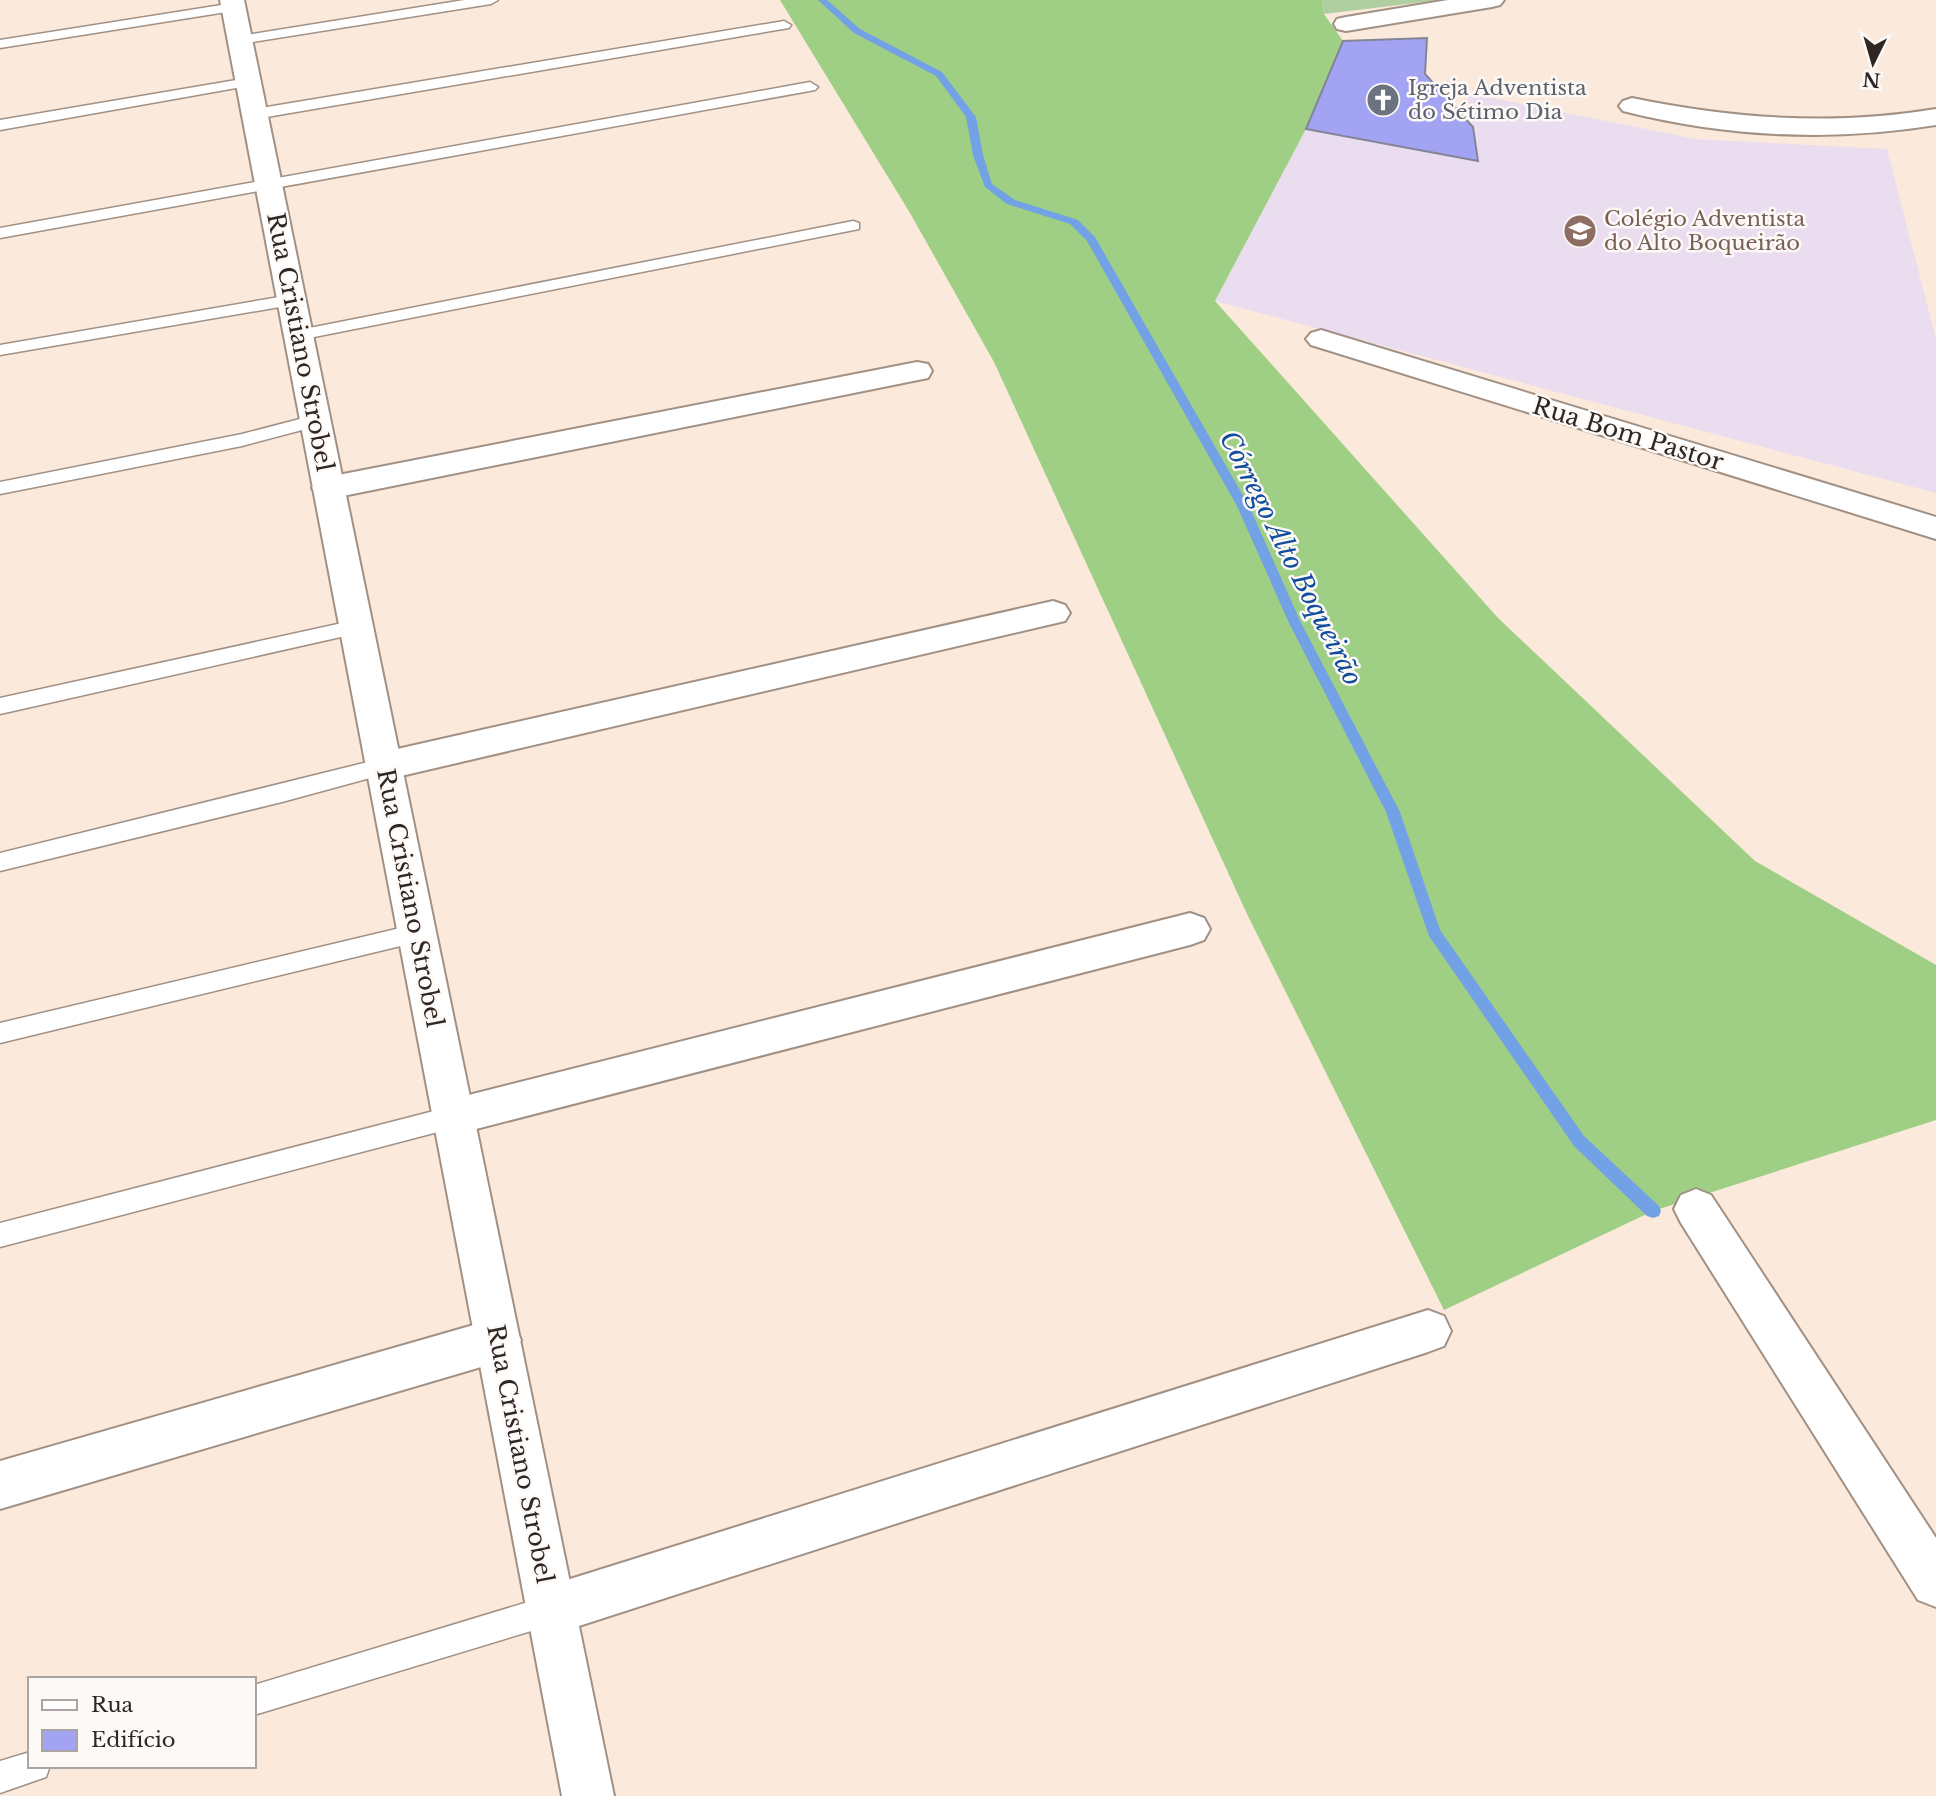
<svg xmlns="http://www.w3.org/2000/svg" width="1936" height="1796" viewBox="0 0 1936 1796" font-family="'Libre Baskerville',serif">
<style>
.education{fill:#ebddf0}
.green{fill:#b0cfa0}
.forest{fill:#9ecf85}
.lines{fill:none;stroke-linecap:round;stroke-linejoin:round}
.stream{fill:#72a1e5;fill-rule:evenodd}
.building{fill:#a2a4f3;stroke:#838597;stroke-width:2}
.service-casing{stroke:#a19084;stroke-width:3}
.minor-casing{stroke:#a19084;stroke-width:4}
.secondary-casing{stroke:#a19084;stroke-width:4}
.service{fill:#fff;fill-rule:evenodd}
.minor{fill:#fff;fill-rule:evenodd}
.secondary{fill:#fff;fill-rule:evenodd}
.labels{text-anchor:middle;stroke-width:5;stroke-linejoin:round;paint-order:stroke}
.far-worship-label{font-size:21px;fill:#5b616d;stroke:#fdf9f6;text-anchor:start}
.far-education-label{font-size:21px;fill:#785e54;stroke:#fdf9f6;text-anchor:start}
.street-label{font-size:24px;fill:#2e2723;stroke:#fdf9f6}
.water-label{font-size:26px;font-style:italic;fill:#104e9d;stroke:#fdf9f6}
</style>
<rect width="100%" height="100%" fill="#fbe9db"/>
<path class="education" d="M1467,93L1696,139L1887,149L1936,339V493L1215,301L1306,129L1478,161Z"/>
<path class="green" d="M1322,0H1441L1324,14Z"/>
<path class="forest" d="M780,0H1322L1324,14L1343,41L1306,129L1215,301L1498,618L1755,861L1936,965V1120L1653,1211L1444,1310L1247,914L994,362L910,213Z"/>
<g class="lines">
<path class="stream" d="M818,0H827L860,29L942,72L976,117L983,155L992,184L1015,200L1078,220L1095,237L1249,506L1301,623L1400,812L1440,930L1584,1136L1659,1206L1661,1211L1659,1216L1653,1218L1647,1216L1574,1146L1429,936L1386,812L1289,623L1237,506L1087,241L1070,224L1007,204L985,187L973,155L966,117L936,76L854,33Z"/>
</g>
<path class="building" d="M1427,38L1425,74L1473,127L1478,161L1306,129L1343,41Z"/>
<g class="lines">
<defs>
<path id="service" d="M464,0H498L491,4L240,44L233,40L240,36Z
M234,3L241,7L239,10L0,48V40Z
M784,21L791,25L789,28L255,119L247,114L255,109Z
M248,78L253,79V85L0,130V120Z
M810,82L818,87L815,90L0,238V228Z
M853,221L859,223V229L299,340L290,335L299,330Z
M291,295L300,300L297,304L0,355V345Z
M315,415L321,417L324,421L321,425L242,446L0,494V482L242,434Z
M356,620L363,622L366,627L363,632L0,714V698Z
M384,758L392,760L395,766L392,772L282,802L0,871V853Z
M417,924L425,926L429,933L425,940L417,942L0,1043V1023Z
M453,1106L462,1109L465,1117L462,1125L453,1128L0,1247V1223Z
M551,1595L561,1600L566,1610L561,1620L551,1625L254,1715V1685Z
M30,1752V1766H50L46,1777L0,1793V1761Z"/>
<path id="minor" d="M1448,0H1504L1500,5L1492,7L1346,31L1337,29L1334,24L1337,19L1346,17Z
M1632,98C1734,119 1833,126 1936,109V125C1831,142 1726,137 1623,111L1619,106L1623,101Z
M1321,330L1936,517V539L1311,345L1306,339L1311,333Z
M917,362L928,364L932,371L928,378L328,499L317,495L312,488L317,481L328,477Z
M1053,601L1065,605L1070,613L1065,621L384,780L371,776L366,766L371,756L384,752Z
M1190,913L1204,918L1210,929L1204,940L1190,945L453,1135L438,1130L432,1117L438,1104L453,1099Z
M1696,1189L1711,1195L1936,1538V1607L1918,1600L1681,1223L1674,1209L1681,1195Z
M1428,1310L1444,1316L1451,1331L1444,1346L1428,1352L551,1635L533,1628L526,1610L533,1592L551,1585Z
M498,1318L514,1325L521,1340L514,1355L498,1362L0,1509V1461Z"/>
<path id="secondary" d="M220,0H244L614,1796H562Z"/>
</defs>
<use href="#service" class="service-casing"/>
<use href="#minor" class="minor-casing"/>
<use href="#secondary" class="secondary-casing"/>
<use href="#service" class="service"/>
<use href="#minor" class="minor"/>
<use href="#secondary" class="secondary"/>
</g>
<defs>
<symbol id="church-disc" viewBox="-11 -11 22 22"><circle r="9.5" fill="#6b7280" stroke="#fdf9f6"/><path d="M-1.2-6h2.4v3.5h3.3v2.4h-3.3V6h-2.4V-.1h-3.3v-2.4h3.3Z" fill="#fff"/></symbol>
<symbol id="school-disc" viewBox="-11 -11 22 22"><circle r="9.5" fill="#8d6e63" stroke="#fdf9f6"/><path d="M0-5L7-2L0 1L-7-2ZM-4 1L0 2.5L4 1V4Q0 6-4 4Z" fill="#fff"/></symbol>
</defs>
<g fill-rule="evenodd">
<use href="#church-disc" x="1364" y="81" width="38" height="38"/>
<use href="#school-disc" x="1561" y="212" width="38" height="38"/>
</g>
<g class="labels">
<g class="far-worship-label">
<text x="1408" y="95">Igreja Adventista<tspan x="1408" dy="24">do Sétimo Dia</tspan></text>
</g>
<g class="far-education-label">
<text x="1604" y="226">Colégio Adventista<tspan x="1604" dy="24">do Alto Boqueirão</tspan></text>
</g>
<g class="street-label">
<text transform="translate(300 342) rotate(79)" y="8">Rua Cristiano Strobel</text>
<text transform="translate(1628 434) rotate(17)" y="8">Rua Bom Pastor</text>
<text transform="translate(410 898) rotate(79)" y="8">Rua Cristiano Strobel</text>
<text transform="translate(520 1454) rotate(79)" y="8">Rua Cristiano Strobel</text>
</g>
<g class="water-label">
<text transform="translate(1291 558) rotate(63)" y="9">Córrego Alto Boqueirão</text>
</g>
</g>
<rect x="28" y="1677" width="228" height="91" fill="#fdf9f6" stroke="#aaa5a2" stroke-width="2"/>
<rect x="42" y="1700" width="35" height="10" fill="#ffffff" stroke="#aaa5a2" stroke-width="2"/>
<text x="91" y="1712" font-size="21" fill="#2e2723">Rua</text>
<rect x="42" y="1730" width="35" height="21" fill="#a2a4f3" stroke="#aaa5a2" stroke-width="2"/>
<text x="91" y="1747" font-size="21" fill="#2e2723">Edifício</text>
<g transform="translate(1873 63) rotate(185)" stroke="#fdf9f6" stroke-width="5" paint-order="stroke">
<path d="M0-5L12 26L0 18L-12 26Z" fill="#2e2723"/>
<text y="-10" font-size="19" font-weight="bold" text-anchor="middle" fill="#2e2723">N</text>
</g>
</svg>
